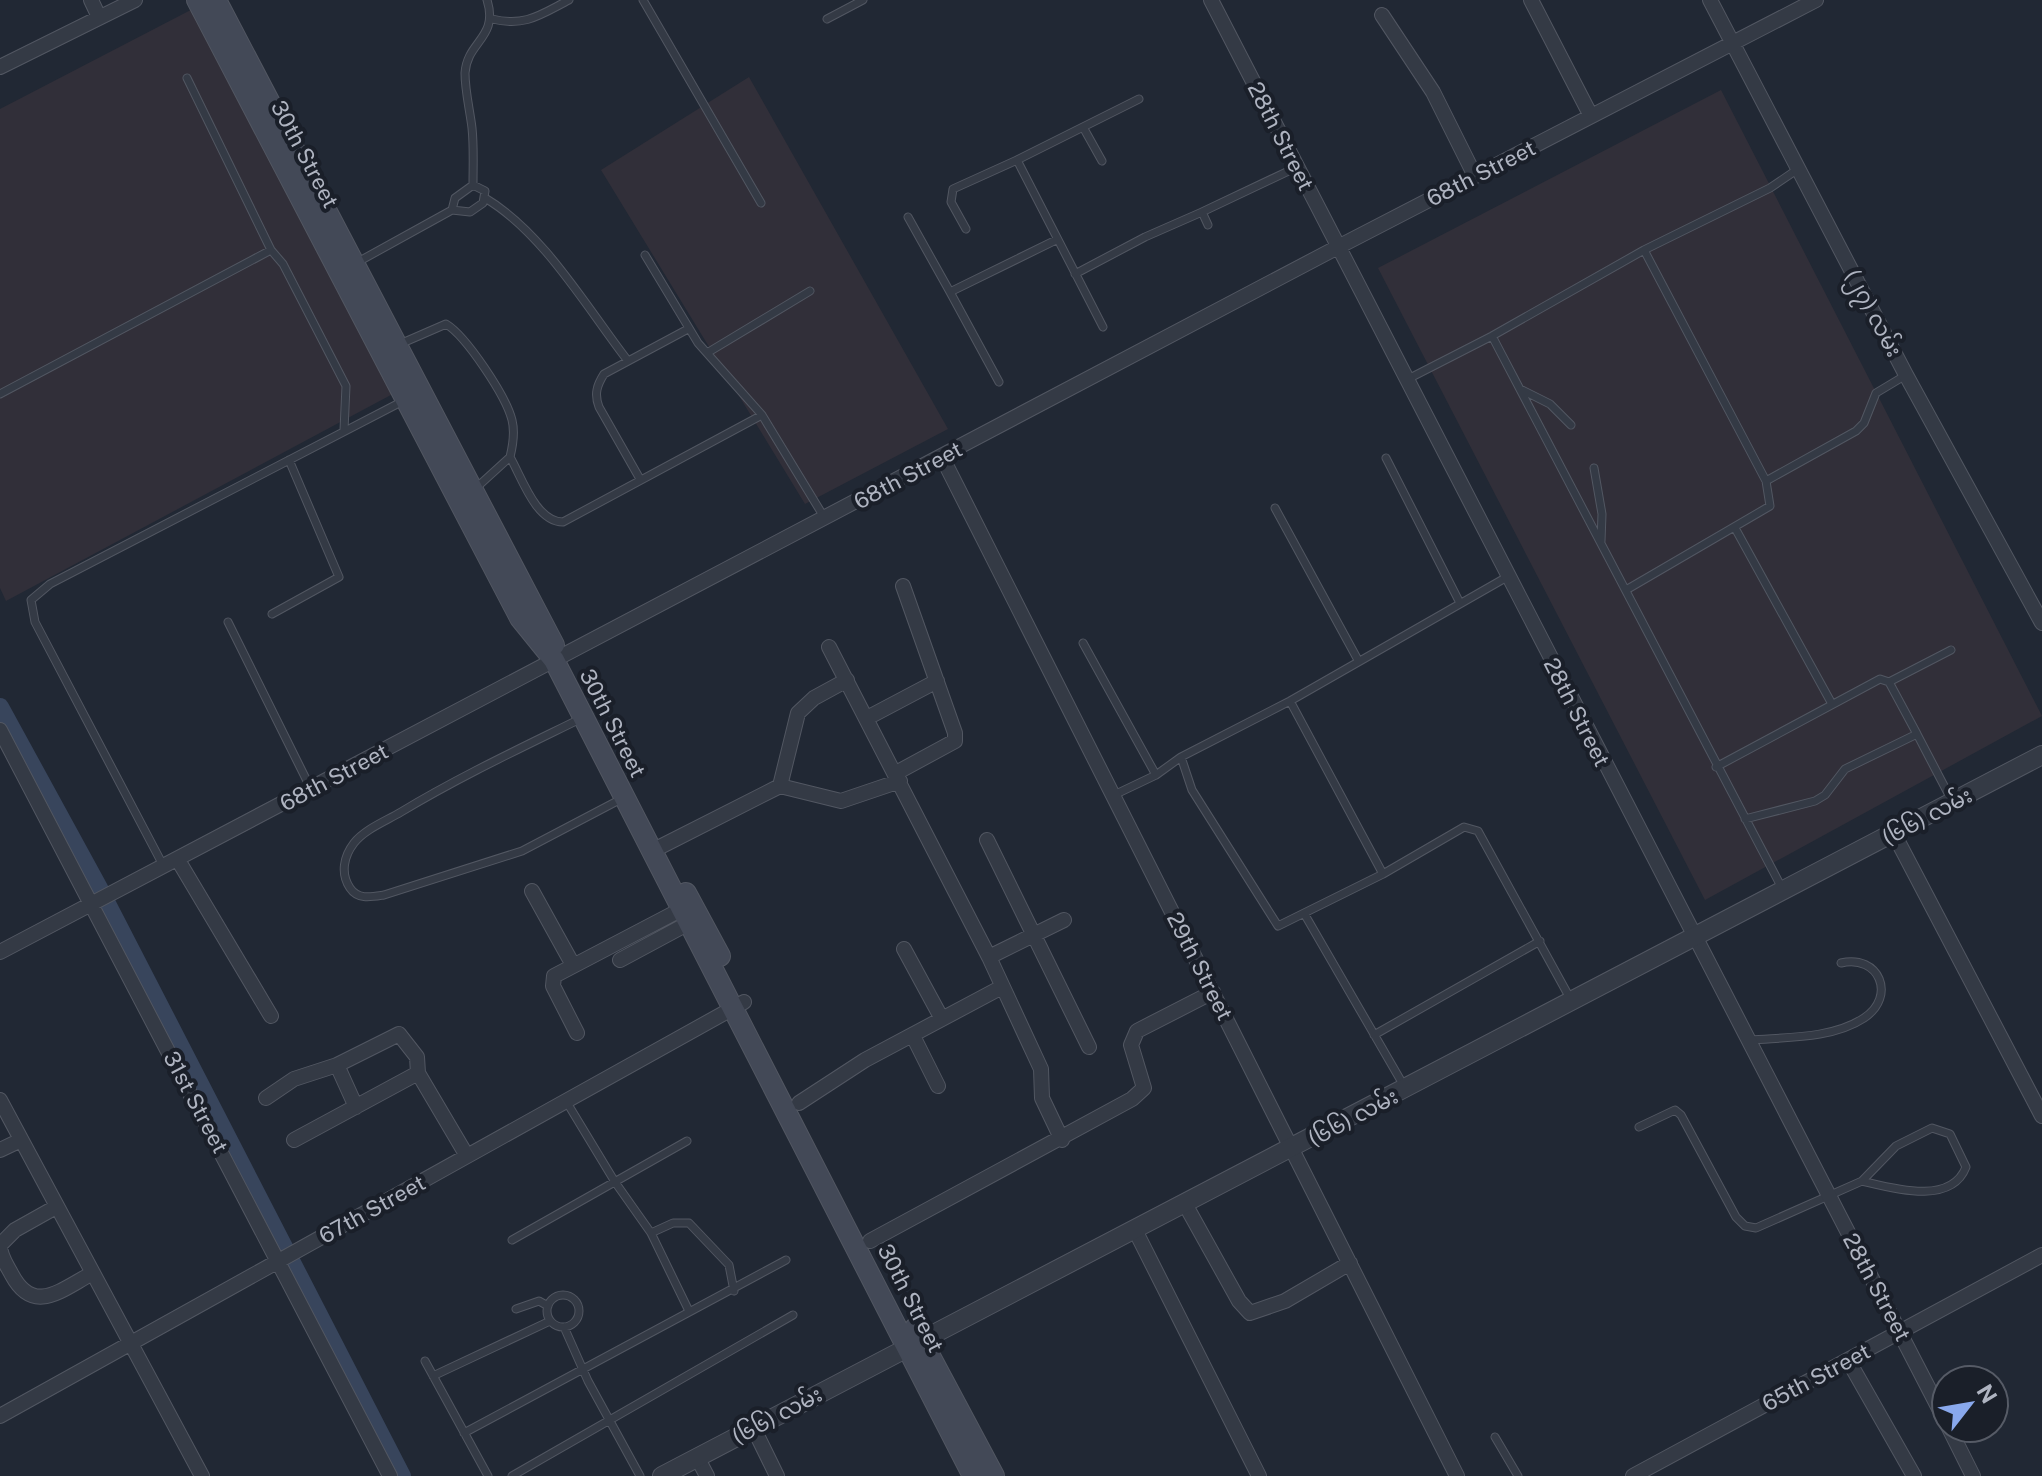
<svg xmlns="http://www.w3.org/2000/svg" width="2042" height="1476" viewBox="0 0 2042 1476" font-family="'Public Sans','Noto Sans Myanmar',sans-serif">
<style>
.medical{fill:#312f39}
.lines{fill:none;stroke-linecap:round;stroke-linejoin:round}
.canal{stroke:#38455c;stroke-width:18}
.service-casing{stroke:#525762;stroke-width:9}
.minor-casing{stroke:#525762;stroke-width:16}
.tertiary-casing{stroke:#525762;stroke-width:20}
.secondary-casing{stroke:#525762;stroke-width:22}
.service{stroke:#343a45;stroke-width:7}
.minor{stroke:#343a45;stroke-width:14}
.tertiary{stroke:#343a45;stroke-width:18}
.secondary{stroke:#434957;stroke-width:20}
.labels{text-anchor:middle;stroke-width:8;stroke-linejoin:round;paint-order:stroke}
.street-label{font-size:22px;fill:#afb4c1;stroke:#1a1f29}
</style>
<rect width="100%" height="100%" fill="#212834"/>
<path class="medical" d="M210,0L417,381L6,601L0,588V109Z
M749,77L948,429L805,504L601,170Z
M1721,90L2042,716L1705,900L1378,268Z"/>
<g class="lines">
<path class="canal" d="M0,707L99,888L402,1476"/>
<defs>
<path id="service" d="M643,0L761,203
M492,19C525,27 540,15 569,0
M827,19L863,0
M187,78L271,250
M1083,127L1102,161
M485,198C543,232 587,308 628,361
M452,210L470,212L483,203L485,191L473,185
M908,217L950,292L1056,240
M1208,225L1202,212L1297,167
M966,229L951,202L953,189L1017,160
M645,255L698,343L762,415L824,517
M356,263L452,210L455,198L473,185C473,166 474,147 472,128C470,111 465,91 465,73C467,41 499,38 487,0
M1075,274L1145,237L1202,212
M950,292L999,382
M1103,327L1017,160L1139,99
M1492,336L1783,890
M400,344L446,324C466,336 506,396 512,420C515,432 513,445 510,457L476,488
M707,353L810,291
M1406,380L1492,336L1644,250L1770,188L1798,169
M1520,389L1550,404L1571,425
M0,394L271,250L283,264L346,386L344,430
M510,457C522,478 536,522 563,522L762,415
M1386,458L1460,603
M1594,468L1602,514L1601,541
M640,479L599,407C594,394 597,385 604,374L688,329
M1766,481L1856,431L1864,423L1876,393L1906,375
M1275,508L1358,660
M1735,528L1832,704
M1626,590L1770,506L1766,481L1644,250
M272,614L339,577L289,460
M228,622L310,787
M1083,643L1156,775
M1889,682L1951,650
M1290,701L1383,874
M582,718C521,748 459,777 401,812C386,821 365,829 354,843C344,856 340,873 350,888C358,900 371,897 384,895L522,851L623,798
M1181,757L1192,790L1278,926L1383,874L1464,827L1478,831L1571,1000
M1716,767L1880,679L1889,682L1917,734
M1114,795L1156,775L1181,757L1290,701L1507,577
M1745,819L1815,801L1825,795L1845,769L1917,734L1952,801
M164,867L35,622L31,600L50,584L405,400
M1305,915L1404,1086
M1374,1035L1540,941
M1750,1040C1786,1037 1832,1039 1864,1018C1897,996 1879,954 1841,963
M566,1101L615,1182L651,1233L689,1311
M1639,1127L1675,1110L1681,1115L1736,1217L1745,1226L1756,1228L1862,1181L1896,1146L1932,1128L1950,1134L1966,1167C1951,1206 1892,1188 1862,1181
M651,1233L673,1223H689L729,1265L734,1291
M512,1240L687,1141
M547 1311a16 16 0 1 1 32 0a16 16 0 1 1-32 0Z
M516,1309L539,1301L548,1306
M564,1327L588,1381L640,1476
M425,1361L488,1476
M433,1376L550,1321
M464,1433L786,1260
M1495,1437L1518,1476
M512,1476L793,1315"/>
<path id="minor" d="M91,0L99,17
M1211,0L1946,1422
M1531,0L1591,116
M1710,0L1906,375L2042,623
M1382,15L1433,92L1475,176
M0,67L135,0
M942,457L1457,1476
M829,647L989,957L1041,1069L1042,1098L1062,1140
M867,718L937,681
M0,730L390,1476
M896,773L955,741V733L903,586
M780,786L798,713L814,698L847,680
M1894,834L2042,1116
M987,840L1089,1047
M650,852L780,786L841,801L900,781
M178,860L271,1016
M532,891L573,965
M904,949L942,1019
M0,952L1338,247L1816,0
M989,957L1064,920
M620,960L687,924
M577,1033L553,986L554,976L680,910
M913,1036L938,1086
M266,1098L294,1079L337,1065
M0,1100L202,1476
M799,1103L865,1060L1002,987
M356,1107L337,1065L399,1034L417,1057L418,1073
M294,1140L418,1073L467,1156
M0,1150L21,1140
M1185,1204L1239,1301L1250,1313L1285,1301L1350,1263
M56,1207L15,1230L0,1245C0,1257 7,1265 12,1275C34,1316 62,1289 93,1273
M1135,1230L1259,1476
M870,1241L1132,1099L1144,1088L1131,1045L1137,1031L1213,992
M1848,1360L1914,1476
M0,1416L744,1002
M753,1427L777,1476
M1949,1428L1973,1476
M697,1457L707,1476
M1633,1476L2042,1255"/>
<path id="tertiary" d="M662,1476L2042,755"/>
<path id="secondary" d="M197,0L520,618L554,660L973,1476
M216,0L554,645
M686,893L720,956
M915,1328L994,1476"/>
</defs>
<use href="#service" class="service-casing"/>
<use href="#minor" class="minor-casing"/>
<use href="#tertiary" class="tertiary-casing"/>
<use href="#secondary" class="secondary-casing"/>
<use href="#service" class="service"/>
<use href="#minor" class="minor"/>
<use href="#tertiary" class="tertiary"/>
<use href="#secondary" class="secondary"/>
</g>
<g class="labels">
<g class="street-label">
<text transform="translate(1281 136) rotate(63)" y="8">28th Street</text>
<text transform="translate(305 154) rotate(62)" y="8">30th Street</text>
<text transform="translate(1481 173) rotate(-27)" y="8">68th Street</text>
<text transform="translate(1874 313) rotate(62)" y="8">(၂၇) လမ်း</text>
<text transform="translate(908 475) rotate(-28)" y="8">68th Street</text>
<text transform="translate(1577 712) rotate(63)" y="8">28th Street</text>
<text transform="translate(613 723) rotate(63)" y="8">30th Street</text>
<text transform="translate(334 777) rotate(-28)" y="8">68th Street</text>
<text transform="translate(1927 816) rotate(-28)" y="8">(၆၆) လမ်း</text>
<text transform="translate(1200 966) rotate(63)" y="8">29th Street</text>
<text transform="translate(196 1102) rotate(62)" y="8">31st Street</text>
<text transform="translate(1353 1117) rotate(-28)" y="8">(၆၆) လမ်း</text>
<text transform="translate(372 1209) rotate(-29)" y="8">67th Street</text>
<text transform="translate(1877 1287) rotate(62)" y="8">28th Street</text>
<text transform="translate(911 1298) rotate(63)" y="8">30th Street</text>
<text transform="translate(1816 1377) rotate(-28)" y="8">65th Street</text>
<text transform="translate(777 1415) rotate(-28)" y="8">(၆၆) လမ်း</text>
</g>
</g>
<g transform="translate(1970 1404) rotate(59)"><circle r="38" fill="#1a1f29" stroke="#565b66" stroke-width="2"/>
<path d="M0-6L14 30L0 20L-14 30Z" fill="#89a8ec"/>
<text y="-12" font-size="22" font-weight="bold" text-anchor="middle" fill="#afb4c1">N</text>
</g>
</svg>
